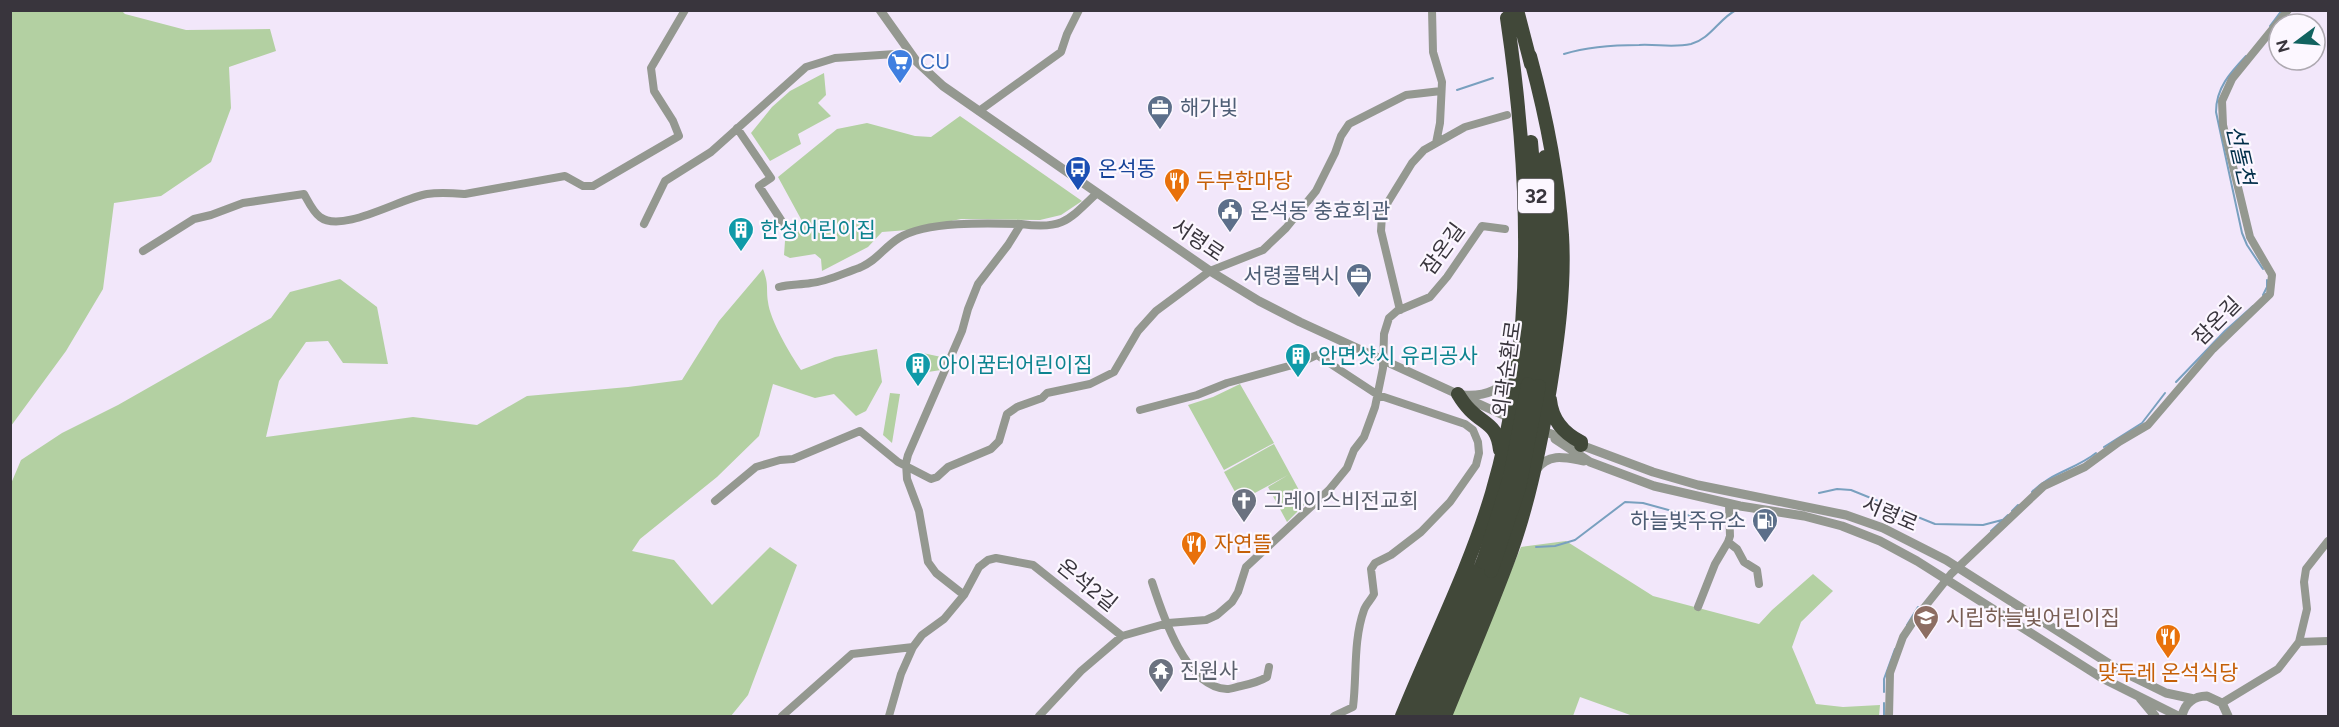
<svg xmlns="http://www.w3.org/2000/svg" width="2339" height="727" viewBox="0 0 2339 727" font-family="Figtree,'Noto Sans KR',sans-serif">
<style>
.green{fill:#b3d0a2}
.lines{fill:none;stroke-linecap:round;stroke-linejoin:round}
.stream{stroke:#79a0bf;stroke-width:2}
.minor{stroke:#949890;stroke-width:8}
.tertiary{stroke:#949890;stroke-width:9}
.trunk{stroke:#414839;stroke-width:14}
.trunk-bridge{stroke:#414839;stroke-width:14}
.labels{text-anchor:middle;stroke-width:4.5;stroke-linejoin:round;paint-order:stroke}
.shield{fill:#fcf7ff;stroke:#746f77;stroke-width:1.5}
.shield-label{font-size:20px;font-weight:bold;fill:#39353d}
.shop-label{font-size:21px;fill:#366cbe;stroke:#fcf7ff;text-anchor:start}
.service-label{font-size:21px;fill:#4e5e75;stroke:#fcf7ff;text-anchor:start}
.transit-label{font-size:21px;fill:#164399;stroke:#fcf7ff;text-anchor:start}
.food-label{font-size:21px;fill:#c56008;stroke:#fcf7ff;text-anchor:start}
.culture-label{font-size:21px;fill:#0d838f;stroke:#fcf7ff;text-anchor:start}
.street-label{font-size:21px;fill:#39353d;stroke:#fcf7ff}
.worship-label{font-size:21px;fill:#5b616d;stroke:#fcf7ff;text-anchor:start}
.education-label{font-size:21px;fill:#785e54;stroke:#fcf7ff;text-anchor:start}
.water-label{font-size:22px;font-style:italic;fill:#002e49;stroke:#fcf7ff}
</style>
<rect width="100%" height="100%" fill="#f2e7fa"/>
<path class="green" d="M11,10L122,11L125,14L186,30L270,29L276,51L229,67L231,108L211,162L161,196L114,203L103,289L66,351L11,426Z
M824,73L826,95L818,103L831,116L798,134L801,144L770,161L751,133L772,107L790,91Z
M960,116L1082,201L1061,215L1040,220L961,219L908,230L882,232L868,247L822,271L821,259L815,254L790,258L784,255L785,241L802,221L778,177L837,129L867,123L915,136L931,137Z
M763,269C769,285 766,287 768,302C770,320 790,354 801,370L835,357L877,349L882,382L866,411L856,416L834,394L815,398L773,384L759,436L717,477L640,539L632,551L674,560L712,605L770,547L797,565L748,695L731,716H11L10,486L21,460L62,433L118,405L271,318L290,292L340,279L377,307L388,364L343,363L328,341L306,342L279,381L266,437L413,417L477,425L527,396L628,387L682,380L719,321Z
M918,352L946,358L941,370L928,372L927,370L912,374L910,356Z
M1240,384L1274,443L1224,470L1188,405L1213,397Z
M890,393L900,394L892,443L883,435Z
M1274,444L1306,503L1287,522L1268,487L1288,475L1240,501L1224,472Z
M1566,541L1653,596L1759,624L1772,610L1813,574L1833,591L1801,622L1792,647L1816,704L1843,707L1880,705L1879,716H1633L1580,697L1573,716H1449L1521,547Z"/>
<g class="lines">
<path class="stream" d="M2270,26L2282,10
M1564,54C1587,47 1615,45 1639,45C1657,44 1673,48 1691,44C1710,39 1719,19 1736,10
M2246,56C2230,73 2216,88 2216,112L2242,233L2247,245L2263,269
M1457,90L1493,78
M2263,295L2267,287V280
M2176,382L2225,331L2253,306
M2104,447L2142,423L2165,393
M2032,492C2050,473 2076,469 2096,453
M1819,493L1837,489L1851,490L1935,524L1983,525L2002,520
M2012,511L2018,505
M1991,531L2008,515
M1536,547L1555,546L1575,540L1625,502L1643,503L1716,523
M1907,625L1918,607
M1884,692V679L1895,649
M1884,703V716"/>
<path class="minor" d="M1432,10L1433,52L1442,82L1440,123L1436,143
M979,111L1061,52L1067,34L1079,10
M737,128L771,178L759,186L783,223
M1097,193C1068,221 1062,230 1021,224L1008,245L978,284L968,309L962,331L908,455L906,463L907,479L919,511L928,562L936,573L964,595L979,567L988,560L996,558L1033,565L1122,636L1168,623L1206,620L1217,615L1232,602L1238,592L1246,567L1329,490L1347,468L1354,450L1364,437L1375,407L1383,368L1384,334L1389,318L1397,311L1430,297L1447,277L1482,226L1505,229
M644,224L665,181L711,152L806,67L835,58L910,53
M143,251L194,219L211,215L243,203L304,194C308,201 313,212 320,217C342,234 401,198 427,194C440,192 452,193 465,194L565,176L583,186H593L679,136L673,121L654,91L651,68L685,10
M779,287C790,284 799,285 811,283C826,282 844,273 859,268C877,261 883,248 899,238C926,221 988,223 1021,224
M1400,310L1381,231L1382,215L1388,202L1412,163L1424,150L1465,127L1507,115
M1140,410L1197,395L1227,383L1300,363L1317,355L1378,395L1465,424L1473,430L1478,442L1479,453L1476,465L1450,502L1421,532L1391,555L1375,563L1371,569L1374,594C1371,600 1366,604 1364,610C1353,641 1357,675 1353,707L1334,716
M715,501L756,467L780,460L793,459L860,431L898,462L931,479L937,477L948,467L991,449L999,441L1007,414L1017,407L1042,398L1047,393L1090,384L1114,372L1138,331L1156,311L1210,271L1263,250L1286,228L1316,191L1335,153L1341,136L1349,124L1406,95L1441,91
M1728,542L1737,549L1744,562L1757,570L1759,584
M1152,582C1162,613 1186,688 1227,689C1231,689 1236,687 1241,686C1250,684 1259,682 1267,677L1269,667
M1698,607L1715,564L1728,542L1730,536L1729,504
M2299,642L2307,609L2304,582L2306,569L2328,541
M2222,703L2278,669L2299,642L2328,641
M782,716L852,654L913,647
M889,716L901,674L913,647L922,635L944,619L964,595
M1039,716L1081,671L1122,636
M1889,716L1890,673L1903,637L1915,619L1951,574L2044,486L2085,467L2119,442L2148,425L2213,349L2270,294L2272,275L2250,237L2223,125L2222,101L2232,79L2288,10"/>
<path class="tertiary" d="M880,10L917,62L943,86L1210,271L1259,301L1300,322L1514,420
M1463,395C1485,397 1505,389 1514,370
M1538,429L1653,472L1698,485L1846,515L1883,528L1946,560L2119,670L2166,693L2194,699
M1555,439L1590,462L1654,486L1740,506L1804,516L1842,526L1880,541L1917,561L2102,678L2178,716
M1537,469C1549,452 1567,458 1584,461
M2140,698L2155,716
M2182,716C2185,703 2194,696 2207,696L2222,703L2228,716"/>
<path class="trunk" d="M1517,10L1531,64
M1528,384C1538,303 1539,224 1531,142
M1539,386C1550,310 1553,234 1545,157
M1458,394C1461,399 1465,405 1470,410C1486,426 1497,424 1500,450
M1550,400C1552,420 1563,433 1581,442V445
M1402,716C1432,642 1469,570 1492,493C1537,340 1530,174 1507,18
M1416,716L1483,562
M1430,716L1491,571
M1445,716C1467,662 1491,607 1511,552C1530,499 1541,443 1550,388C1558,338 1565,286 1562,235C1558,173 1546,115 1530,56"/>
<path class="trunk-bridge" d="M1483,562L1510,477L1528,384
M1491,571L1519,488L1539,386"/>
</g>
<defs>
<symbol id="supermarket-pin" viewBox="-11 -11 22 30"><path d="M0 17L-7.5 6A9.5 9.5 0 1 1 7.5 6Z" fill="#3f7fe0" stroke="#fcf7ff"/><path d="M-6-5.5h2.5l.6 2H6L4.5 2H-2.5L-4.4-4H-6ZM-1.5 3.2a1.3 1.3 0 1 0 .1 0ZM3 3.2a1.3 1.3 0 1 0 .1 0Z" fill="#fff"/></symbol>
<symbol id="office-pin" viewBox="-11 -11 22 30"><path d="M0 17L-7.5 6A9.5 9.5 0 1 1 7.5 6Z" fill="#5c6f8a" stroke="#fcf7ff"/><path d="M-6-3h4V-5.5h4V-3h4V5H-6ZM-1-4.5V-3h2v-1.5ZM-6 0V1H6V0Z" fill="#fff"/></symbol>
<symbol id="bus-pin" viewBox="-11 -11 22 30"><path d="M0 17L-7.5 6A9.5 9.5 0 1 1 7.5 6Z" fill="#1a4fb4" stroke="#fcf7ff"/><path d="M-5-6H5V4H4V6H2V4H-2V6H-4V4H-5ZM-3.5-4V0h7V-4ZM-3.5 1.2v1.5H-2V1.2ZM2 1.2v1.5H3.5V1.2Z" fill="#fff"/></symbol>
<symbol id="restaurant-pin" viewBox="-11 -11 22 30"><path d="M0 17L-7.5 6A9.5 9.5 0 1 1 7.5 6Z" fill="#e8710a" stroke="#fcf7ff"/><path d="M-5-6h1v4h1v-4h1v4h1v-4h1v5L-1.5 .5V6h-2V.5L-5-1ZM5-6V6H3V1.5H1.5Q1.5-4 5-6Z" fill="#fff"/></symbol>
<symbol id="civic-pin" viewBox="-11 -11 22 30"><path d="M0 17L-7.5 6A9.5 9.5 0 1 1 7.5 6Z" fill="#5c6f8a" stroke="#fcf7ff"/><path d="M-.6-6.5H3V-4.5H.6V-3L4-1V1h2V6H-6V1h2V-1L-.6-3ZM-1.2 2.5V6h2.4V2.5Z" fill="#fff"/></symbol>
<symbol id="building-pin" viewBox="-11 -11 22 30"><path d="M0 17L-7.5 6A9.5 9.5 0 1 1 7.5 6Z" fill="#0f9aa8" stroke="#fcf7ff"/><path d="M-4-6H4V6H1V3H-1V6H-4ZM-2.5-4.3h1.7v1.8h-1.7ZM.8-4.3h1.7v1.8H.8ZM-2.5-1h1.7V.8h-1.7ZM.8-1h1.7V.8H.8Z" fill="#fff"/></symbol>
<symbol id="church-pin" viewBox="-11 -11 22 30"><path d="M0 17L-7.5 6A9.5 9.5 0 1 1 7.5 6Z" fill="#6b7280" stroke="#fcf7ff"/><path d="M-1.2-6h2.4v3.5h3.3v2.4h-3.3V6h-2.4V-.1h-3.3v-2.4h3.3Z" fill="#fff"/></symbol>
<symbol id="fuel-pin" viewBox="-11 -11 22 30"><path d="M0 17L-7.5 6A9.5 9.5 0 1 1 7.5 6Z" fill="#5c6f8a" stroke="#fcf7ff"/><path d="M-5.5-6h7V0h2V4h1.3V-2.5L3-4.5l.8-.8L6-3V5H2.5V1h-1V6h-7ZM-4.2-4.7v3.2H.2V-4.7Z" fill="#fff"/></symbol>
<symbol id="school-pin" viewBox="-11 -11 22 30"><path d="M0 17L-7.5 6A9.5 9.5 0 1 1 7.5 6Z" fill="#8d6e63" stroke="#fcf7ff"/><path d="M0-5L7-2L0 1L-7-2ZM-4 1L0 2.5L4 1V4Q0 6-4 4Z" fill="#fff"/></symbol>
<symbol id="temple-pin" viewBox="-11 -11 22 30"><path d="M0 17L-7.5 6A9.5 9.5 0 1 1 7.5 6Z" fill="#6b7280" stroke="#fcf7ff"/><path d="M0-6L5-2H3V0L6.5 2.5H4V6H1.5V3h-3V6H-4V2.5H-6.5L-3 0V-2H-5Z" fill="#fff"/></symbol>
</defs>
<g fill-rule="evenodd">
<use href="#supermarket-pin" x="885" y="47" width="30" height="40"/>
<use href="#office-pin" x="1145" y="93" width="30" height="40"/>
<use href="#bus-pin" x="1063" y="154" width="30" height="40"/>
<use href="#restaurant-pin" x="1162" y="166" width="30" height="40"/>
<use href="#civic-pin" x="1215" y="196" width="30" height="40"/>
<use href="#building-pin" x="726" y="215" width="30" height="40"/>
<use href="#office-pin" x="1344" y="261" width="30" height="40"/>
<use href="#building-pin" x="1283" y="341" width="30" height="40"/>
<use href="#building-pin" x="903" y="350" width="30" height="40"/>
<use href="#church-pin" x="1229" y="486" width="30" height="40"/>
<use href="#fuel-pin" x="1750" y="506" width="30" height="40"/>
<use href="#restaurant-pin" x="1179" y="529" width="30" height="40"/>
<use href="#school-pin" x="1911" y="603" width="30" height="40"/>
<use href="#restaurant-pin" x="2153" y="622" width="30" height="40"/>
<use href="#temple-pin" x="1146" y="656" width="30" height="40"/>
</g>
<g class="labels">
<rect class="shield" x="1518" y="179" width="36" height="34" rx="4.5"/>
<g class="shield-label">
<text x="1536" y="203">32</text>
</g>
<g class="shop-label">
<text x="920" y="69">CU</text>
</g>
<g class="service-label">
<text x="1180" y="115">해가빛</text>
<text x="1250" y="218">온석동 충효회관</text>
<text x="1340" y="283" text-anchor="end">서령콜택시</text>
<text x="1746" y="528" text-anchor="end">하늘빛주유소</text>
</g>
<g class="transit-label">
<text x="1098" y="176">온석동</text>
</g>
<g class="food-label">
<text x="1196" y="188">두부한마당</text>
<text x="1214" y="551">자연뜰</text>
<text x="2168" y="680" text-anchor="middle">맞두레 온석식당</text>
</g>
<g class="culture-label">
<text x="760" y="237">한성어린이집</text>
<text x="1318" y="363">안면샷시 유리공사</text>
<text x="938" y="372">아이꿈터어린이집</text>
</g>
<g class="street-label">
<text transform="translate(1198 240) rotate(34)" y="7">서령로</text>
<text transform="translate(1443 249) rotate(-54)" y="7">잠온길</text>
<text transform="translate(2217 321) rotate(-45)" y="7">잠온길</text>
<text transform="translate(1507 369) rotate(-82)" y="7">외곽순환로</text>
<text transform="translate(1890 514) rotate(23)" y="7">서령로</text>
<text transform="translate(1087 585) rotate(39)" y="7">온석2길</text>
</g>
<g class="worship-label">
<text x="1264" y="508">그레이스비전교회</text>
<text x="1180" y="678">진원사</text>
</g>
<g class="education-label">
<text x="1946" y="625">시립하늘빛어린이집</text>
</g>
<g class="water-label">
<text transform="translate(2241 155) rotate(77)" y="8">선돌천</text>
</g>
</g>
<rect width="2339" height="727" fill="none" stroke="#39353d" stroke-width="24"/>
<g transform="translate(2297 42) rotate(254)"><circle r="28" fill="#fcf7ff" stroke="#aea9b1" stroke-width="1.5"/>
<path d="M0-4.5L10 22L0 15L-10 22Z" fill="#126260"/>
<text y="-9" font-size="16" font-weight="bold" text-anchor="middle" fill="#39353d">N</text>
</g>
</svg>
